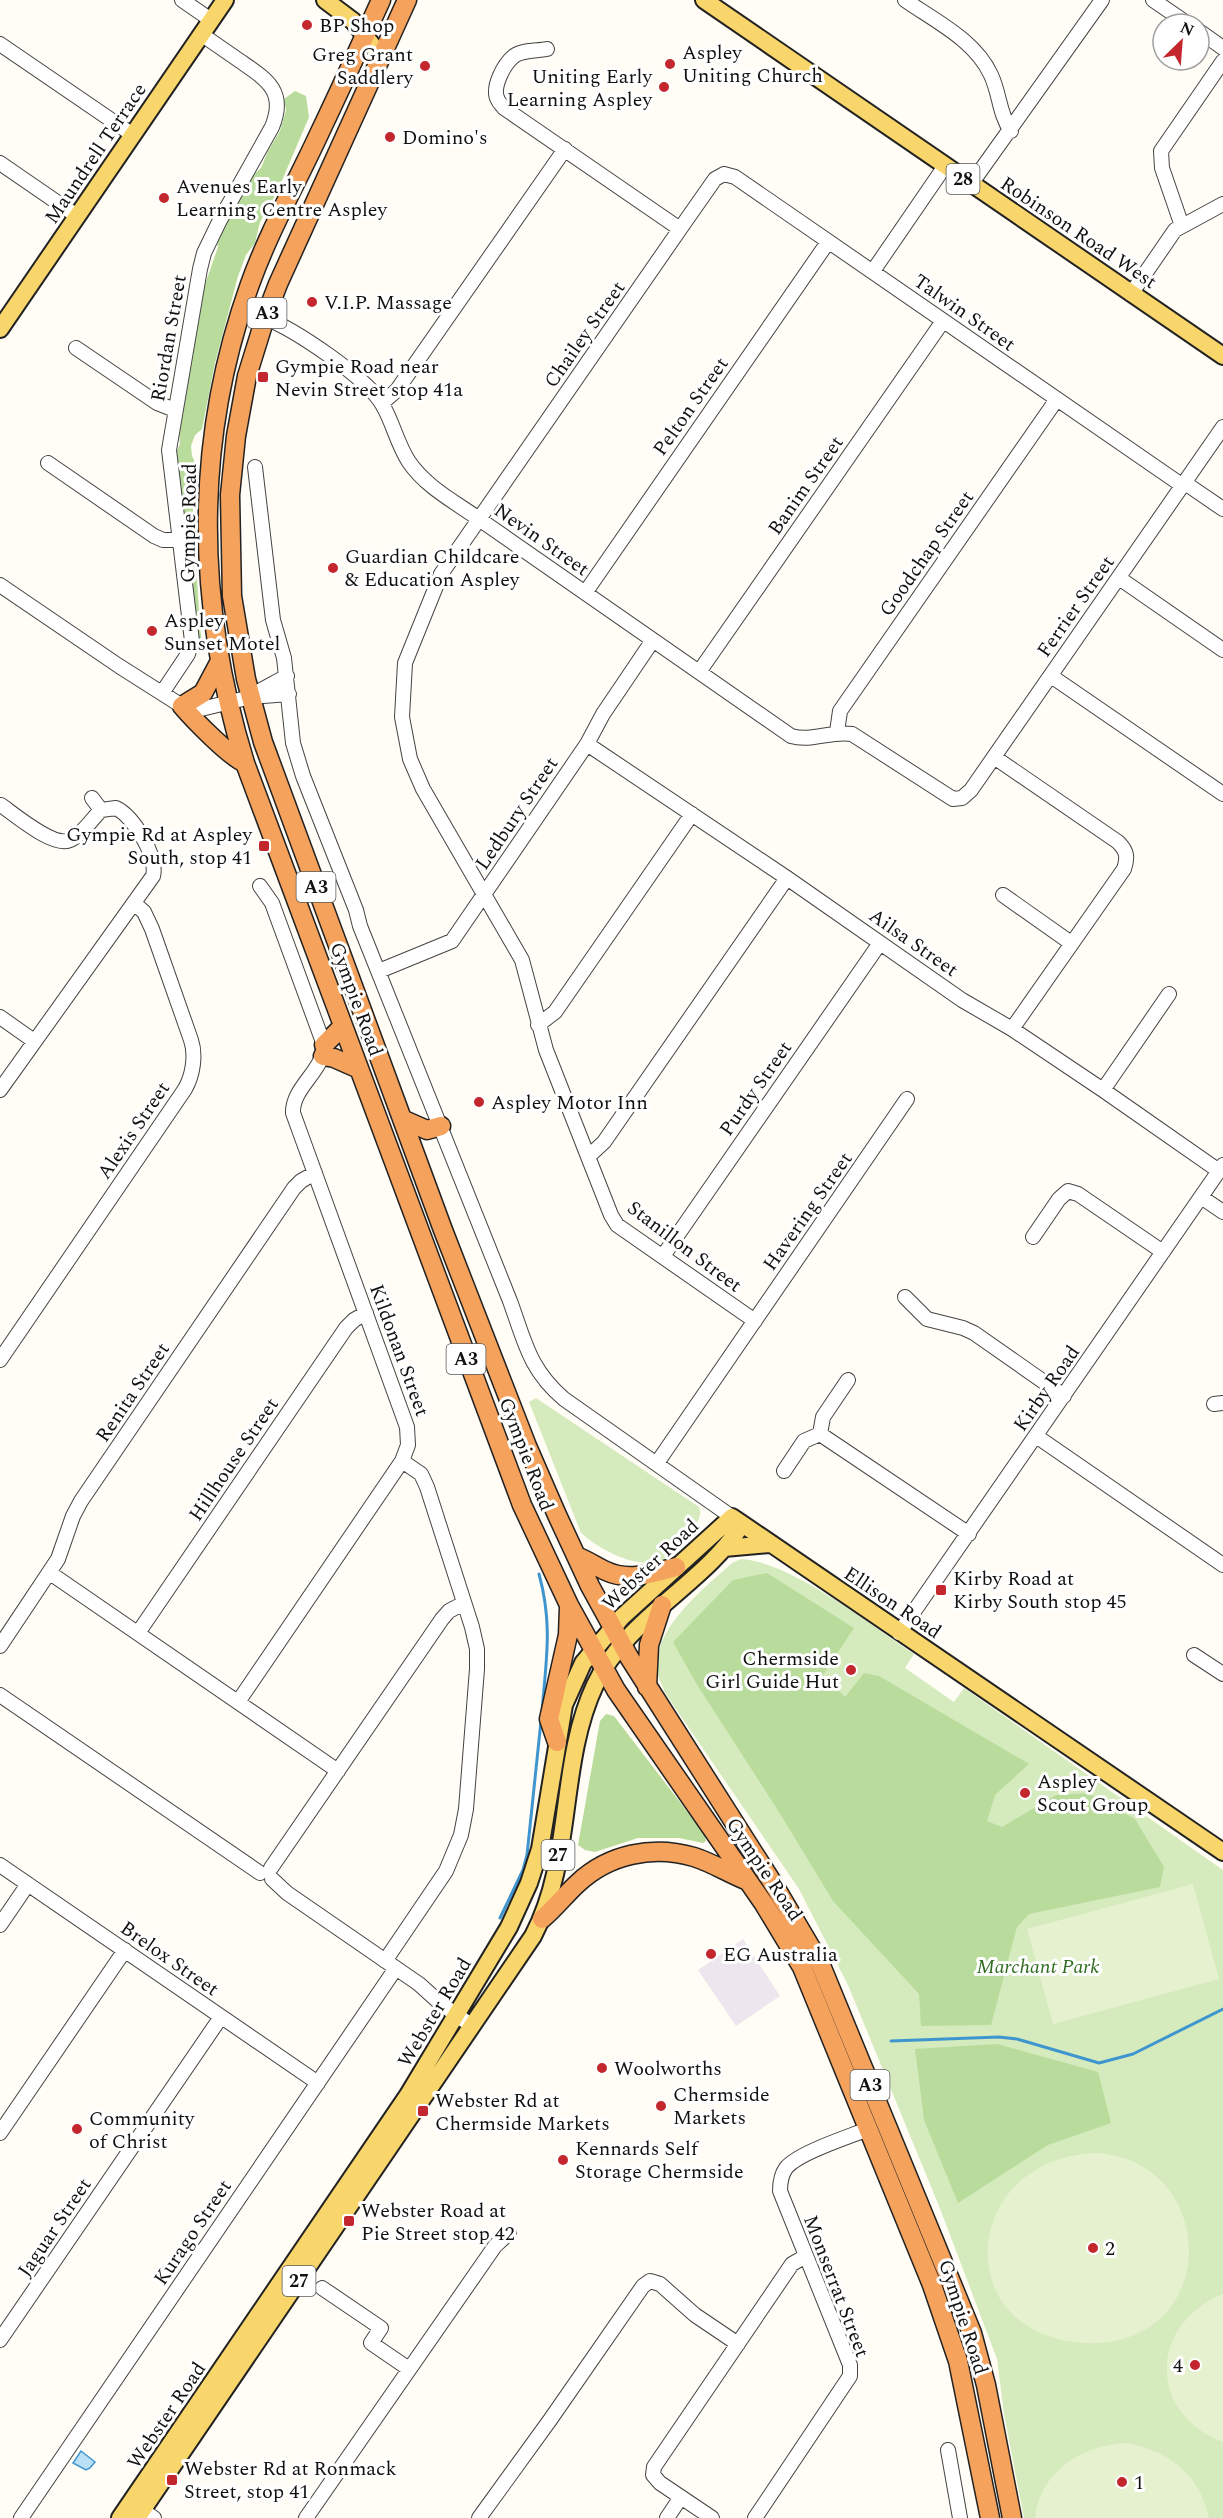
<svg xmlns="http://www.w3.org/2000/svg" width="1223" height="2518" viewBox="0 0 1223 2518" font-family="Spectral,serif">
<style>
.industrial{fill:#eee6ef}
.green{fill:#d5ebbd}
.forest{fill:#b9dc9c}
.pitch{fill:#e6f2cf}
.water{fill:#b9e0f7;stroke:#3f96cf;stroke-width:1.5}
.lines{fill:none;stroke-linecap:round;stroke-linejoin:round}
.stream{stroke:#3f96cf;stroke-width:3}
.minor-casing{stroke:#444;stroke-width:16}
.major-casing{stroke:#222;stroke-width:20}
.highway-casing{stroke:#222;stroke-width:21}
.minor{stroke:#fff;stroke-width:14}
.major{stroke:#f9d66b;stroke-width:16}
.highway{stroke:#f5a25d;stroke-width:18}
.poi-dot{fill:#c4262e;stroke:#fff;stroke-width:2}
.labels{text-anchor:middle;stroke-width:6;stroke-linejoin:round;paint-order:stroke}
.shield{fill:#fff;stroke:#585858;stroke-width:1.5}
.shield-label{font-size:18px;font-weight:bold;fill:#111}
.poi-label{font-size:20px;fill:#111;stroke:#fff;text-anchor:start}
.street-label{font-size:20px;fill:#111;stroke:#fff}
.park-label{font-size:20px;font-style:italic;fill:#2f6b1f;stroke:#fff}
</style>
<rect width="100%" height="100%" fill="#fffdf5"/>
<path class="industrial" d="M743,1939L780,1996L736,2026L698,1970Z"/>
<path class="green" d="M536,1398L699,1507C703,1517 696,1524 691,1532C686,1541 679,1551 670,1557C644,1574 601,1551 581,1533L529,1402Z
M741,1559C792,1562 870,1625 914,1654L905,1668L954,1702L964,1688L1223,1870V2518H1024L1004,2414L997,2359L939,2206L848,1985L799,1889L665,1693C663,1686 658,1678 657,1671C652,1628 705,1588 732,1563Z"/>
<path class="forest" d="M295,91L306,96L309,117L278,190L260,222L255,243L246,255L238,276L215,363L202,429L195,435L191,446L192,456L197,466L193,511L200,628L202,641L198,644L176,452L180,444L179,433L202,293L218,247L217,242L251,177L261,168L268,151L280,131L286,110L284,99Z
M767,1573L854,1628L823,1675L845,1697L864,1673L879,1676L1029,1764L995,1795L987,1821L1002,1827L1056,1795L1088,1793L1135,1819L1164,1867L1160,1887L1029,1914L1017,1927L991,2025L921,2026L919,1994L833,1901L779,1812L696,1683L673,1642L733,1580Z
M606,1714L614,1716L705,1835L706,1841L703,1843L679,1838H638L595,1852L585,1850L578,1845L600,1721Z
M997,2044L1098,2072L1111,2123L1048,2145L958,2203L924,2120L915,2049Z"/>
<path class="pitch" d="M1193,1884L1219,1979L1053,2024L1027,1929Z
M1097,2153C1223,2163 1220,2349 1085,2343C947,2336 960,2157 1097,2153Z
M1223,2294V2442C1147,2413 1149,2324 1223,2294Z
M1124,2443C1167,2449 1200,2474 1209,2518H1035C1040,2472 1081,2446 1124,2443Z"/>
<path class="water" d="M81,2451L95,2462L90,2468L86,2470L73,2463Z"/>
<g class="lines">
<path class="stream" d="M539,1574C553,1625 546,1660 542,1712
M500,1918L523,1870L527,1855L541,1721
M891,2041L999,2037L1017,2039L1099,2063L1133,2054L1223,2009"/>
<defs>
<path id="minor" d="M182,0L211,20
M905,0C935,21 975,40 991,75C1000,94 999,114 1011,131
M1153,0L1188,24
M1199,31L1223,48
M0,44L133,135
M547,49C537,51 522,50 514,56C504,64 491,88 498,100C499,103 502,105 504,108L680,229
M0,163L77,216
M971,184L1102,0
M1182,226L1162,168L1161,151L1223,61
M873,271L945,166
M1131,294L1175,230L1223,204
M265,318C294,329 366,377 382,404C393,422 397,444 409,462C426,487 455,502 479,519L791,736C812,742 829,731 852,734L953,799L962,798L971,790L1223,427
M76,348L157,403L175,410
M382,403L397,390L565,149
M48,463L154,536L163,540H180
M255,467L273,620L284,658L293,743L303,776L356,910L360,926L510,1301C525,1342 529,1369 564,1399L732,1517
M1185,483L1223,509
M1119,578L1223,650
M0,585L119,666L182,706L201,709L251,697L289,694
M585,593L828,242
M699,672L943,321
M1051,676L1223,794
M162,693L188,654L192,641L169,450L200,269L204,253L220,220L272,127C287,91 266,79 240,61C227,52 214,43 201,34
M252,695L287,676
M837,732L840,711L1057,399
M587,744L787,878L962,1000L1012,1029L1103,1090L1219,1171
M994,757L1118,842C1127,851 1128,857 1124,869L1012,1029
M1,805C15,815 54,848 70,840C82,835 92,819 101,810
M1003,895L1071,943
M379,971L452,941L587,744L603,714L653,640
M0,1017L34,1041
M538,1025L555,1012L692,814
M0,1090L153,876C158,856 133,816 116,808L101,810L92,798
M1103,1090L1169,994
M589,1156L604,1142L787,878
M1201,1197L1223,1212
M1033,1237L1059,1199L1068,1191L1078,1194L1163,1252
M663,1256L880,943
M905,1297L927,1319L963,1328L974,1333L1064,1396
M755,1321L617,1225L611,1215L546,1050L522,960L423,789L410,759L402,717L405,663L441,574L680,229L715,179L724,174L735,177L1183,486
M0,1360L185,1089C193,1075 196,1055 191,1040L152,929L144,912L134,903
M1214,1404L1223,1403
M820,1434L969,1534
M1036,1436L1223,1565
M657,1463L907,1099
M784,1471L804,1441L820,1434L823,1417L848,1380
M50,1573L338,1771
M138,1633L346,1328L354,1320L366,1313
M899,1633L1223,1165
M0,1646L58,1559L73,1516L81,1501L294,1188L301,1181L315,1173
M1194,1655L1223,1674
M0,1695L260,1873
M238,1702L402,1461L408,1445L407,1427L293,1113C292,1087 324,1071 324,1045L272,903L260,886
M0,1865L318,2083
M271,1868L442,1619L449,1611L464,1603
M272,1879L287,1893L419,1984L440,2003L472,2026
M0,1925L28,1884
M385,1961L446,1871L461,1835L466,1809L477,1669V1649L472,1627L427,1487L421,1474L402,1461
M0,2133L125,1950
M322,2288L381,2328L371,2343L409,2369
M0,2340L221,2017
M948,2450L960,2518
M135,2505L154,2518
M21,2518L396,1968
M306,2518L495,2246L509,2233
M479,2518L550,2420L643,2286L650,2281L660,2284L695,2315L738,2344
M667,2518L681,2497
M712,2518L660,2483L653,2475L654,2467L792,2264L806,2256
M755,2518L850,2376V2365L780,2191C780,2183 781,2175 786,2168C798,2153 848,2137 868,2129"/>
<path id="major" d="M325,0L353,21L381,56
M704,0L1223,356
M0,329L225,0
M724,1548L769,1544
M120,2518L408,2095L509,1927L529,1883L540,1849L564,1705L583,1663L622,1617L732,1517L1223,1852
M137,2518L533,1936C574,1859 558,1764 595,1685C626,1618 705,1584 742,1524"/>
<path id="highway" d="M381,0C361,44 341,88 320,132C297,182 269,231 250,284C193,443 196,603 245,763L522,1505L569,1605L616,1690L764,1904L802,1967L932,2285L958,2361L990,2518
M407,0L278,284L265,318L247,376L236,436L230,495L232,596L246,679L263,742L443,1230L527,1446L557,1515L590,1586L629,1657L774,1885L820,1963L972,2333L986,2385L1012,2518
M219,663L203,693L182,706C193,719 230,757 245,763
M324,1045L343,1026
M323,1056L334,1058L359,1069
M402,1119L427,1130L441,1126
M576,1556C587,1560 595,1566 606,1571C629,1582 653,1573 676,1567
M647,1687L649,1645L662,1605
M557,1742L549,1719L568,1635L569,1607
M542,1919C555,1908 565,1895 578,1883C609,1854 653,1845 694,1857C713,1863 730,1874 748,1881"/>
</defs>
<use href="#minor" class="minor-casing"/>
<use href="#major" class="major-casing"/>
<use href="#highway" class="highway-casing"/>
<use href="#minor" class="minor"/>
<use href="#major" class="major"/>
<use href="#highway" class="highway"/>
</g>
<g class="poi-dot">
<circle cx="307" cy="25" r="6"/>
<circle cx="670" cy="64" r="6"/>
<circle cx="425" cy="66" r="6"/>
<circle cx="664" cy="87" r="6"/>
<circle cx="390" cy="137" r="6"/>
<circle cx="164" cy="198" r="6"/>
<circle cx="312" cy="302" r="6"/>
<rect x="257" y="371" width="12" height="12" rx="3"/>
<circle cx="333" cy="568" r="6"/>
<circle cx="152" cy="631" r="6"/>
<rect x="258" y="840" width="12" height="12" rx="3"/>
<circle cx="479" cy="1102" r="6"/>
<rect x="935" y="1584" width="12" height="12" rx="3"/>
<circle cx="851" cy="1670" r="6"/>
<circle cx="1025" cy="1793" r="6"/>
<circle cx="711" cy="1954" r="6"/>
<circle cx="602" cy="2068" r="6"/>
<circle cx="661" cy="2106" r="6"/>
<rect x="417" y="2105" width="12" height="12" rx="3"/>
<circle cx="77" cy="2129" r="6"/>
<circle cx="563" cy="2160" r="6"/>
<rect x="343" y="2215" width="12" height="12" rx="3"/>
<circle cx="1093" cy="2248" r="6"/>
<circle cx="1195" cy="2365" r="6"/>
<rect x="166" y="2474" width="12" height="12" rx="3"/>
<circle cx="1122" cy="2482" r="6"/>
</g>
<g class="labels">
<g class="shield">
<rect x="946.5" y="164" width="33" height="30" rx="4.5"/>
<rect x="247.5" y="298" width="39" height="30" rx="4.5"/>
<rect x="296.5" y="872" width="39" height="30" rx="4.5"/>
<rect x="446.5" y="1344" width="39" height="30" rx="4.5"/>
<rect x="541.5" y="1840" width="33" height="30" rx="4.5"/>
<rect x="850.5" y="2070" width="39" height="30" rx="4.5"/>
<rect x="282.5" y="2266" width="33" height="30" rx="4.5"/>
</g>
<g class="shield-label">
<text x="963" y="185">28</text>
<text x="267" y="319">A3</text>
<text x="316" y="893">A3</text>
<text x="466" y="1365">A3</text>
<text x="558" y="1861">27</text>
<text x="870" y="2091">A3</text>
<text x="299" y="2287">27</text>
</g>
<g class="poi-label">
<text x="319" y="32">BP Shop</text>
<text x="682" y="59">Aspley<tspan x="682" dy="23">Uniting Church</tspan></text>
<text x="413" y="61" text-anchor="end">Greg Grant<tspan x="413" dy="23">Saddlery</tspan></text>
<text x="652" y="83" text-anchor="end">Uniting Early<tspan x="652" dy="23">Learning Aspley</tspan></text>
<text x="402" y="144">Domino's</text>
<text x="176" y="193">Avenues Early<tspan x="176" dy="23">Learning Centre Aspley</tspan></text>
<text x="324" y="309">V.I.P. Massage</text>
<text x="275" y="373">Gympie Road near<tspan x="275" dy="23">Nevin Street stop 41a</tspan></text>
<text x="345" y="563">Guardian Childcare<tspan x="345" dy="23">&amp; Education Aspley</tspan></text>
<text x="164" y="627">Aspley<tspan x="164" dy="23">Sunset Motel</tspan></text>
<text x="252" y="841" text-anchor="end">Gympie Rd at Aspley<tspan x="252" dy="23">South, stop 41</tspan></text>
<text x="491" y="1109">Aspley Motor Inn</text>
<text x="953" y="1585">Kirby Road at<tspan x="953" dy="23">Kirby South stop 45</tspan></text>
<text x="839" y="1665" text-anchor="end">Chermside<tspan x="839" dy="23">Girl Guide Hut</tspan></text>
<text x="1037" y="1788">Aspley<tspan x="1037" dy="23">Scout Group</tspan></text>
<text x="723" y="1961">EG Australia</text>
<text x="614" y="2075">Woolworths</text>
<text x="673" y="2101">Chermside<tspan x="673" dy="23">Markets</tspan></text>
<text x="435" y="2107">Webster Rd at<tspan x="435" dy="23">Chermside Markets</tspan></text>
<text x="89" y="2125">Community<tspan x="89" dy="23">of Christ</tspan></text>
<text x="575" y="2155">Kennards Self<tspan x="575" dy="23">Storage Chermside</tspan></text>
<text x="361" y="2217">Webster Road at<tspan x="361" dy="23">Pie Street stop 42</tspan></text>
<text x="1105" y="2255">2</text>
<text x="1183" y="2372" text-anchor="end">4</text>
<text x="184" y="2475">Webster Rd at Ronmack<tspan x="184" dy="23">Street, stop 41</tspan></text>
<text x="1134" y="2489">1</text>
</g>
<g class="street-label">
<text transform="translate(95 153) rotate(-56)" y="7">Maundrell Terrace</text>
<text transform="translate(1079 232) rotate(34)" y="7">Robinson Road West</text>
<text transform="translate(965 312) rotate(35)" y="7">Talwin Street</text>
<text transform="translate(584 334) rotate(-55)" y="7">Chailey Street</text>
<text transform="translate(168 338) rotate(-80)" y="7">Riordan Street</text>
<text transform="translate(690 406) rotate(-55)" y="7">Pelton Street</text>
<text transform="translate(805 485) rotate(-55)" y="7">Banim Street</text>
<text transform="translate(188 523) rotate(-89)" y="7">Gympie Road</text>
<text transform="translate(542 539) rotate(35)" y="7">Nevin Street</text>
<text transform="translate(926 553) rotate(-55)" y="7">Goodchap Street</text>
<text transform="translate(1075 606) rotate(-55)" y="7">Ferrier Street</text>
<text transform="translate(516 813) rotate(-56)" y="7">Ledbury Street</text>
<text transform="translate(914 942) rotate(35)" y="7">Ailsa Street</text>
<text transform="translate(357 999) rotate(70)" y="7">Gympie Road</text>
<text transform="translate(755 1088) rotate(-55)" y="7">Purdy Street</text>
<text transform="translate(133 1130) rotate(-56)" y="7">Alexis Street</text>
<text transform="translate(807 1211) rotate(-55)" y="7">Havering Street</text>
<text transform="translate(685 1246) rotate(37)" y="7">Stanillon Street</text>
<text transform="translate(400 1350) rotate(70)" y="7">Kildonan Street</text>
<text transform="translate(1046 1388) rotate(-55)" y="7">Kirby Road</text>
<text transform="translate(132 1392) rotate(-56)" y="7">Renita Street</text>
<text transform="translate(527 1454) rotate(69)" y="7">Gympie Road</text>
<text transform="translate(233 1459) rotate(-56)" y="7">Hillhouse Street</text>
<text transform="translate(650 1564) rotate(-43)" y="7">Webster Road</text>
<text transform="translate(893 1602) rotate(34)" y="7">Ellison Road</text>
<text transform="translate(765 1869) rotate(56)" y="7">Gympie Road</text>
<text transform="translate(170 1958) rotate(35)" y="7">Brelox Street</text>
<text transform="translate(434 2012) rotate(-59)" y="7">Webster Road</text>
<text transform="translate(54 2227) rotate(-56)" y="7">Jaguar Street</text>
<text transform="translate(192 2232) rotate(-56)" y="7">Kurago Street</text>
<text transform="translate(837 2286) rotate(69)" y="7">Monserrat Street</text>
<text transform="translate(964 2317) rotate(72)" y="7">Gympie Road</text>
<text transform="translate(166 2415) rotate(-56)" y="7">Webster Road</text>
</g>
<g class="park-label">
<text x="1038" y="1973">Marchant Park</text>
</g>
</g>
<g transform="translate(1181 42) rotate(25)"><circle r="28" fill="#ffffff" stroke="#a0a0a0" stroke-width="1.5"/>
<path d="M0-4.5L10 22L0 15L-10 22Z" fill="#c4262e"/>
<text y="-9" font-size="16" font-weight="bold" text-anchor="middle" fill="#111111">N</text>
</g>
</svg>
